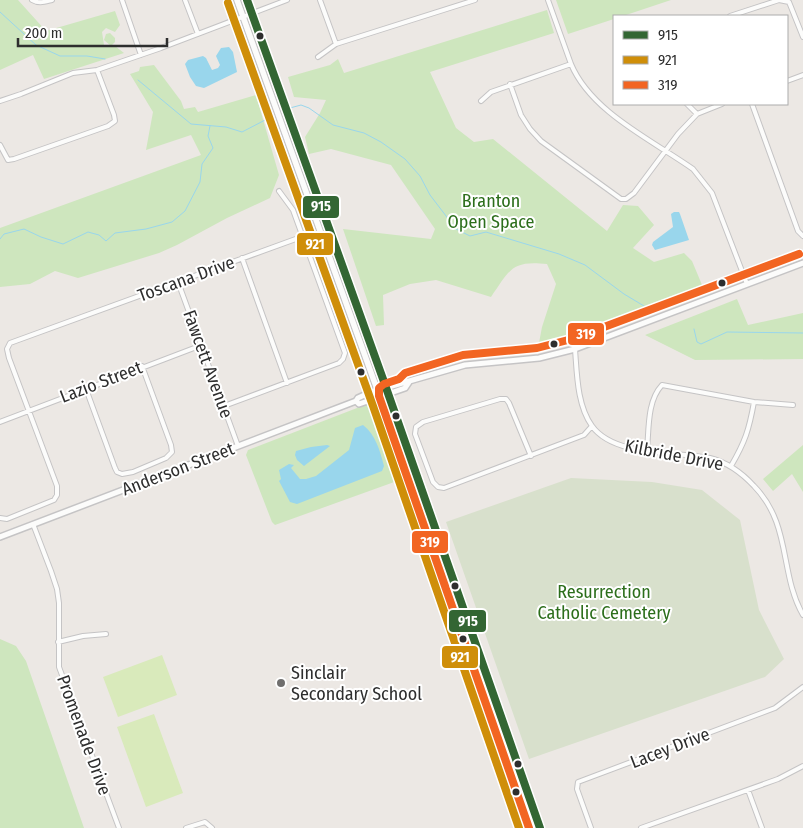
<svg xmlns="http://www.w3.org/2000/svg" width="803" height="828" viewBox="0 0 803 828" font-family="'Fira Sans Condensed',sans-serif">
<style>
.green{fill:#cee6be}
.cemetery{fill:#d8e0cc}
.pitch{fill:#d9eabb}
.water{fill:#99d6ec}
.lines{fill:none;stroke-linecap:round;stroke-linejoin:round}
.stream{stroke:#99d6ec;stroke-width:1}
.minor-casing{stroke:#c5c4c5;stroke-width:6}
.tertiary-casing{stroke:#c5c4c5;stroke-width:8}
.secondary-casing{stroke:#c5c4c5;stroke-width:8}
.minor{stroke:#fcfcfb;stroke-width:4}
.tertiary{stroke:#fcfcfb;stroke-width:5}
.secondary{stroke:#fcfcfb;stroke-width:5.5}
.bus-1-casing{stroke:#fff;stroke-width:11}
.bus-2-casing{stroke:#fff;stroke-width:11}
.bus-3-casing{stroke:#fff;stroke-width:11}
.bus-1{stroke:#363;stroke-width:8}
.bus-2{stroke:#cf8e09;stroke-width:8}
.bus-3{stroke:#f26522;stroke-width:8}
.bus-dot{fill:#2e2e2e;stroke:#fff;stroke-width:2}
.poi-dot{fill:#706f6e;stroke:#fff;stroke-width:2}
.labels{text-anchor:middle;stroke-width:4;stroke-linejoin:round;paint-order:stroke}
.park-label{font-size:18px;fill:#2c6e1b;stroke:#fff}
.street-label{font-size:18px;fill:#2e2e2e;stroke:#fff}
.poi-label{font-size:18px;fill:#2e2e2e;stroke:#fff;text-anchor:start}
.line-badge{stroke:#fff;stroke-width:2}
.badge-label{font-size:14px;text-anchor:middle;font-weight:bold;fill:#fff}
</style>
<rect width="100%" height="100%" fill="#ece8e4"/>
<path class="green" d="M0,0H18L46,31L115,11L120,25L115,32L106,28L102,32L104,45L111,46L104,40L106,34L110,33L115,38V42L111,46H115L124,53L44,79L33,55L0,70Z
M556,0H671L623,16H614V19L568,34Z
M547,10L554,33L430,72L456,128L474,142L493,139L607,231L623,205L638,206L654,225L633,248L654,262L684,253L692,261L705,292L580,340L539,343L542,327L556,284L547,264C511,260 510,270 491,297L436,280L410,284L383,295L384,325L376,326L343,229L431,239L435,229L391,165L331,149L309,154L305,137L320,113L326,100L294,97L288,77L330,65L338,59L344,73Z
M154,65L181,101L184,109L195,107L198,112L256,95L279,175L270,198L227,218L177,245L159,253L78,278L55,271L30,284L0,287V228L201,155L191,135L146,150L153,112L130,74L139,71L140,67Z
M737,299L748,325L803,313V359L695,360L645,335Z
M370,403L397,481L275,525L272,522L246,455L248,450Z
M803,445V492L792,474L773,491L763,479Z
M0,639L16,646L26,661L84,828H0Z"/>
<path class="cemetery" d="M571,478L652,482L702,490L740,520L759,610L784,659L765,677L529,759L446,522Z"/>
<path class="pitch" d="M162,655L177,695L118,717L103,677Z
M154,714L183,793L146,807L117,727Z"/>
<path class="water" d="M229,47L233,52L237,72L204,88L196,86L190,77L185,64L188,60L203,56L206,58L212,70L218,68L220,65L216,56L221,48Z
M674,212H679L680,214L689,240L655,250L652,245L653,242L673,227L671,214Z
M363,425C376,435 380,451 384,466L382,471L297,504L290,502L279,481L281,479L279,470L289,464L294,465L291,468L300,479H306L316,476L349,450L355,428Z
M327,445L330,446L304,466L297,460L295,455L296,451L311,447Z"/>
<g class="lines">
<path class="stream" d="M0,12L36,45L60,56H87L105,59
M138,80L191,124L226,127L242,132L269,118
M290,108L301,105L309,108L333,125L364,133L381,142L405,159L420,176L430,195L456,229L470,236L486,232L559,254L585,265L624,294L644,306
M0,239L4,234L24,229L41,237L63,244L88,232L99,235L106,241L115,233L146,229L172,222L185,211L200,182L202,164L213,148L208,136L210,126
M694,329L697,342L701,344L727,332L803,333"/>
<defs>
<path id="minor" d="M32,0C39,4 44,2 52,0
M122,0L141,55
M185,0L198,34
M320,0L336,44
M548,0L571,64C591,112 652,140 693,169L712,193L747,284
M730,16L779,0L789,2L803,37
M318,57L336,44L475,0
M787,81L803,75
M510,84L521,115L530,129L541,141L621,199H626L634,193L678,134L697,114L722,104
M0,101L21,94L73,73L97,70L161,48L287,0
M481,101L491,92L571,64
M687,104L697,114
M752,104L798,231L803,236
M0,145L8,160L14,159L108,126L115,121L114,115L97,70
M242,258L287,383
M178,282L238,446
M575,349C577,374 577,405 592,426C614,457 676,451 710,458C726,462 742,473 754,486C792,525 779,573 803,615
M86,389L115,468L117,472L122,474L133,472L166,458L172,452L171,445L142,366
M224,406L339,363L343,359L345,353L293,210L279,191
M0,422L202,345
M647,450C649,429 647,401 662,385L754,402L793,405
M531,456L509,403L506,399H500L423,422L416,427L415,434L433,482L438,487L444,488L584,435L592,426
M731,466C745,442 749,430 754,402
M0,518L7,519L54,500L57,495V486L9,358L7,349L10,343L304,236
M33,524L51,571L57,589L59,603V667L119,828
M58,642L83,636L106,634
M748,790L762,828
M186,828L205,822L212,828
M591,828L577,789L578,782L775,708L803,687
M641,828L778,779L803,766"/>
<path id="tertiary" d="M356,401L359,404L405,388L409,382
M0,537L356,401L358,398L371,392L465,365L539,358L575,349L803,263"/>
<path id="secondary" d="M237,0L382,403L530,828
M247,0L383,379L466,620L540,828"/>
</defs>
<use href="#minor" class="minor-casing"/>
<use href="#tertiary" class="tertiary-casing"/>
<use href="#secondary" class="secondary-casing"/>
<use href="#minor" class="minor"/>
<use href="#tertiary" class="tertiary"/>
<use href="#secondary" class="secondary"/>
<defs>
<path id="bus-1" d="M247,0L383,379L540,828"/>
<path id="bus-2" d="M228,3L373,406L519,828"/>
<path id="bus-3" d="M529,828L379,396V388L384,384L399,379L405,373L463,355L537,348L572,339L799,254"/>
</defs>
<use href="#bus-1" class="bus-1-casing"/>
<use href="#bus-2" class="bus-2-casing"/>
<use href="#bus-3" class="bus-3-casing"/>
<use href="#bus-1" class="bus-1"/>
<use href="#bus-2" class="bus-2"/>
<use href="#bus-3" class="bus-3"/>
</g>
<g class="bus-dot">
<circle cx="260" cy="36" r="4.5"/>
<circle cx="722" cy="283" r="4.5"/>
<circle cx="554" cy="344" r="4.5"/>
<circle cx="361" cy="372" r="4.5"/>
<circle cx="396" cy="416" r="4.5"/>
<circle cx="455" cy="586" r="4.5"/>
<circle cx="463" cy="639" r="4.5"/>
<circle cx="518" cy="764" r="4.5"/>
<circle cx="516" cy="792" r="4.5"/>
</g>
<circle class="poi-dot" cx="281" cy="683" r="5"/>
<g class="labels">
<g class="park-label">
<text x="491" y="207">Branton<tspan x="491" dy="21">Open Space</tspan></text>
<text x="604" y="598">Resurrection<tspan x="604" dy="21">Catholic Cemetery</tspan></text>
</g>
<g class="street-label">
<text transform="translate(186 279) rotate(-20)" y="6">Toscana Drive</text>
<text transform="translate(208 364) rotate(70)" y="6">Fawcett Avenue</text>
<text transform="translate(101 382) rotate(-21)" y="6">Lazio Street</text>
<text transform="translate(674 455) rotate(11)" y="6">Kilbride Drive</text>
<text transform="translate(178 469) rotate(-21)" y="6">Anderson Street</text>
<text transform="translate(84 735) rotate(70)" y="6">Promenade Drive</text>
<text transform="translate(670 748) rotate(-21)" y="6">Lacey Drive</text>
</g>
<g class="poi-label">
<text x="291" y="679">Sinclair<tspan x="291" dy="21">Secondary School</tspan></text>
</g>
</g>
<g class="line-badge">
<rect x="302" y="195" width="38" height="24" rx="5" fill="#363"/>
<rect x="296" y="232" width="38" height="24" rx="5" fill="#cf8e09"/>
<rect x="567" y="322" width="38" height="24" rx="5" fill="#f26522"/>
<rect x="411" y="530" width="38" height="24" rx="5" fill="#f26522"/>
<rect x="448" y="609" width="39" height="24" rx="5" fill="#363"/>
<rect x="441" y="645" width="38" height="24" rx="5" fill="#cf8e09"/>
</g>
<g class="badge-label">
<text x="321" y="211">915</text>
<text x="315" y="249">921</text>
<text x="586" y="339">319</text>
<text x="430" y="547">319</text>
<text x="468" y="626">915</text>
<text x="460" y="662">921</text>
</g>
<rect x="613" y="15" width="175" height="90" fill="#ffffff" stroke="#ababab"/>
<rect x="623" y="31" width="25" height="8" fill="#336633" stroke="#ababab"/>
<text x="658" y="40" font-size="15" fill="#2e2e2e">915</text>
<rect x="623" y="56" width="25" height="8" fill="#cf8e09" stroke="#ababab"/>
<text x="658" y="65" font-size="15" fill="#2e2e2e">921</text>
<rect x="623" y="81" width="25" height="8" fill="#f26522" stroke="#ababab"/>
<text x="658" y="90" font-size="15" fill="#2e2e2e">319</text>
<path d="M18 38v8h149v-8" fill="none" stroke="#2e2e2e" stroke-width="2.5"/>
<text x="25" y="38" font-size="15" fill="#2e2e2e" stroke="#ffffff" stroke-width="4" paint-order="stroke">200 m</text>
</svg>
